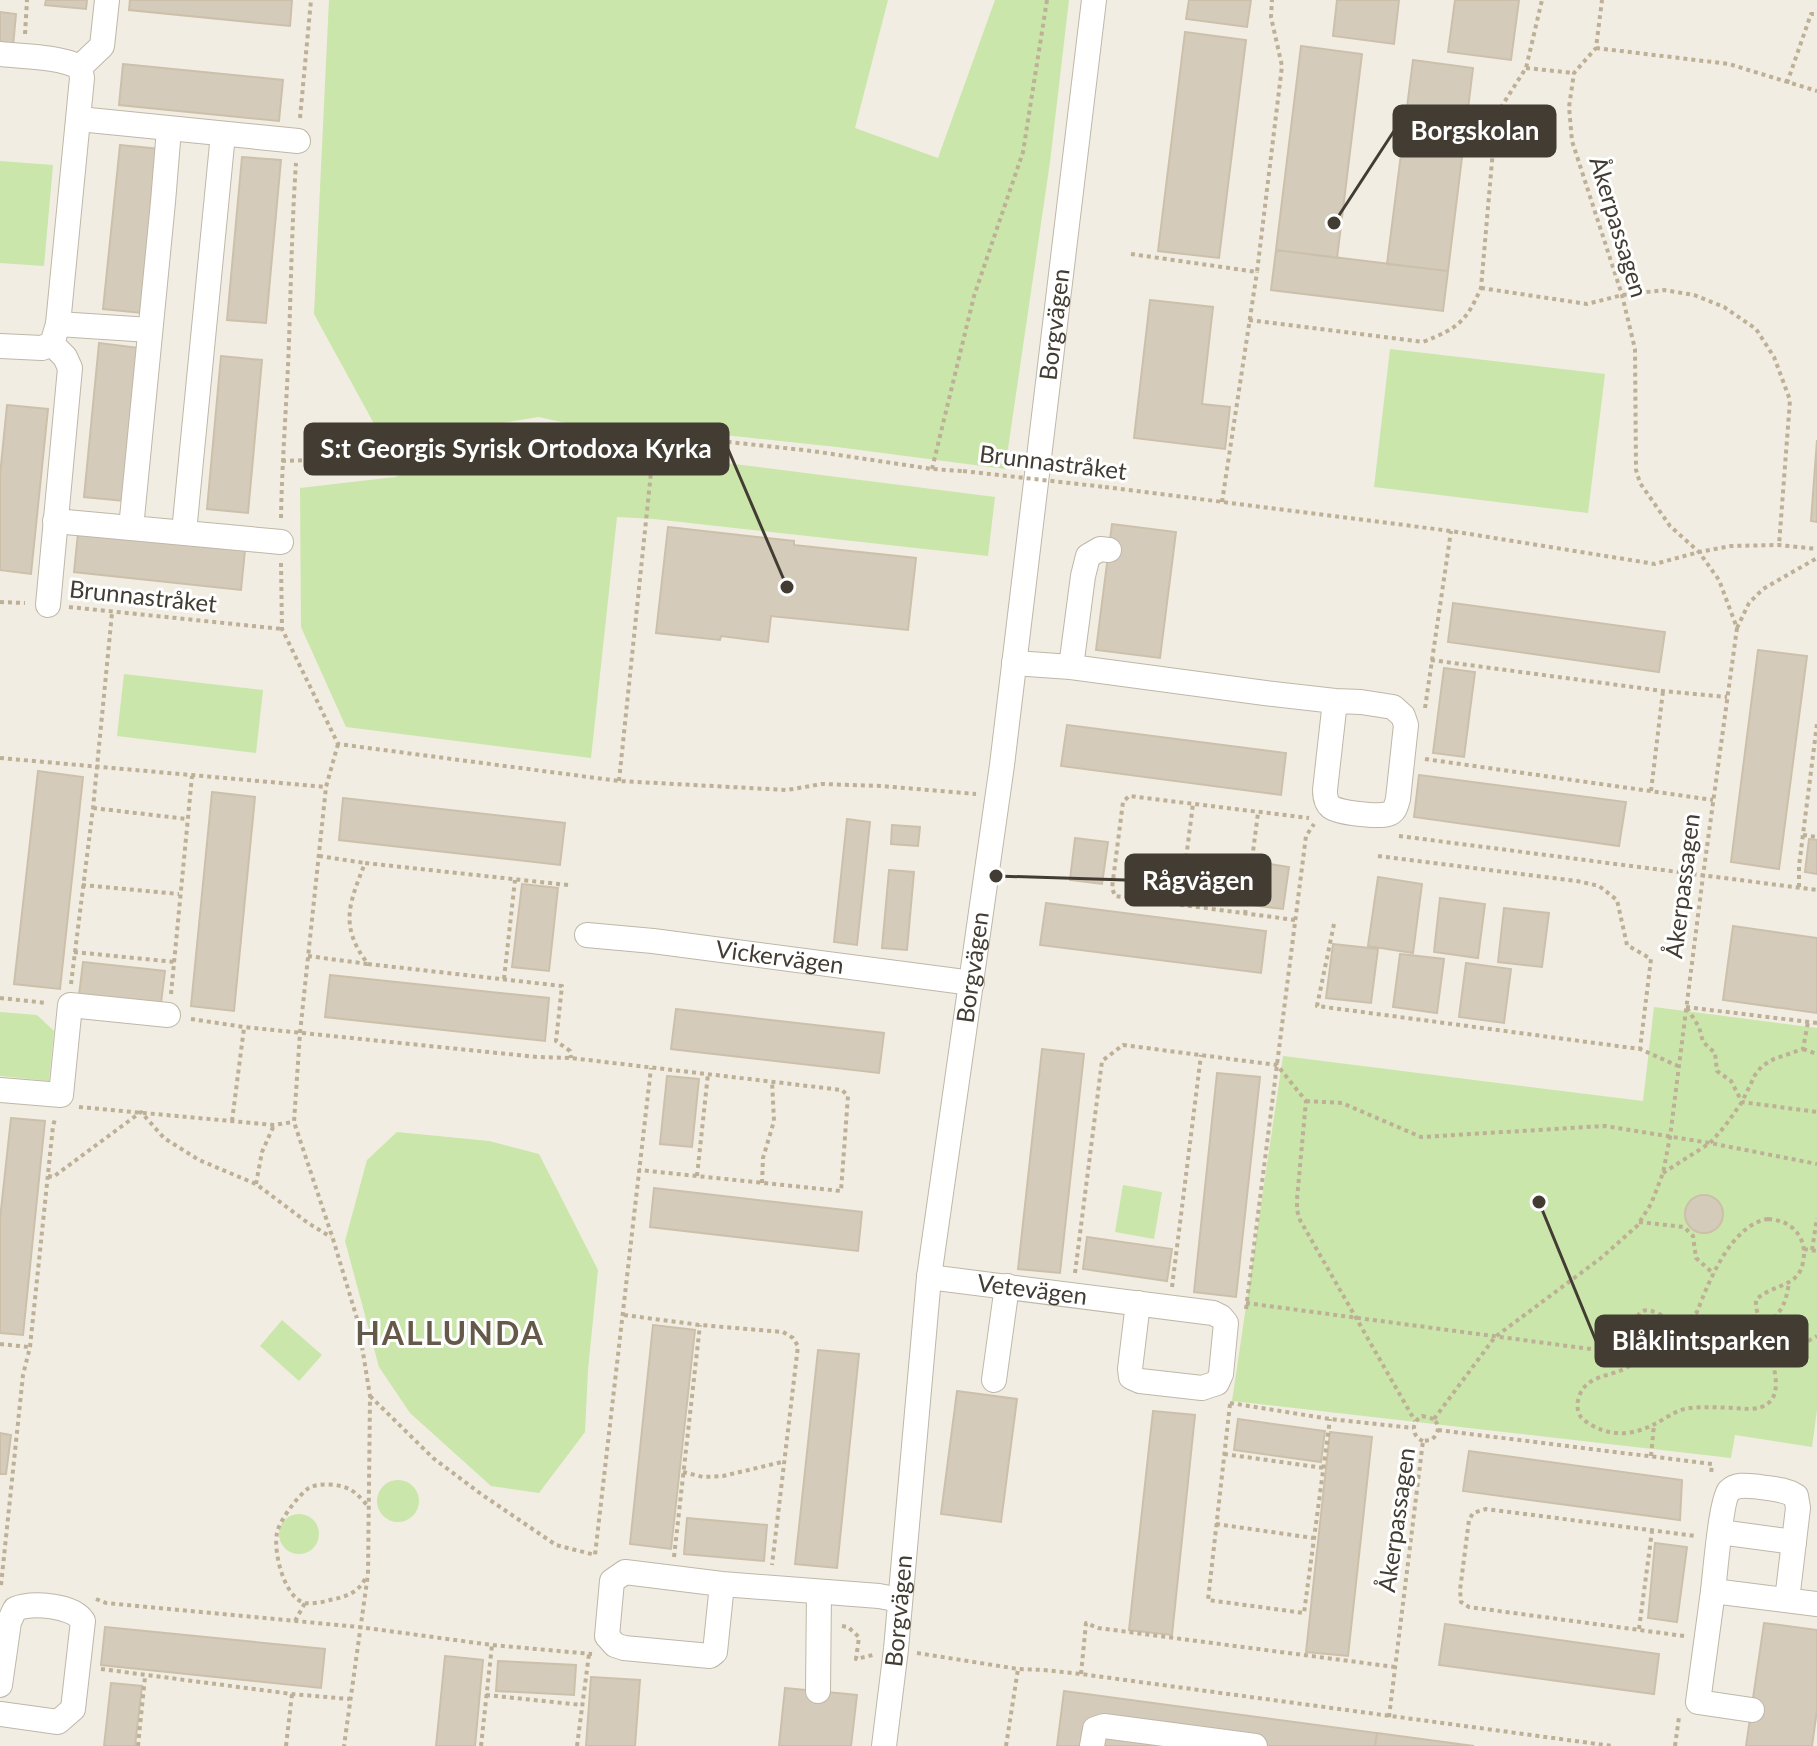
<svg xmlns="http://www.w3.org/2000/svg" width="1817" height="1746" viewBox="0 0 1817 1746" font-family="Lato,sans-serif">
<style>
.green{fill:#cae6aa}
.building{fill:#d5cbbb;stroke:#cdc0ab;stroke-width:2}
.lines{fill:none;stroke-linecap:round;stroke-linejoin:round}
.minor-casing{stroke:#bfb7a8;stroke-width:26}
.path{stroke:#beb096;stroke-width:4;stroke-dasharray:4 4;stroke-linecap:butt}
.minor{stroke:#fff;stroke-width:24}
.path-bridge{stroke:#beb096;stroke-width:4;stroke-dasharray:4 4;stroke-linecap:butt}
.labels{text-anchor:middle;stroke-width:6;stroke-linejoin:round;paint-order:stroke}
.street-label{font-size:24px;fill:#423c33;stroke:#fff}
.district-label{font-size:32px;font-weight:bold;letter-spacing:2px;fill:#655a4a;stroke:#fff}
.leader{fill:none;stroke:#423c33;stroke-width:3}
.callout-dot{fill:#423c33;stroke:#fff;stroke-width:3}
.callout{fill:#423c33;stroke:#423c33;stroke-width:3}
.callout-label{font-size:26px;text-anchor:middle;font-weight:bold;fill:#fff}
</style>
<rect width="100%" height="100%" fill="#f1ede2"/>
<path class="green" d="M329,0H888L855,128L938,158L995,0H1069L1050,162L1005,469L837,447L640,426L566,423L539,417L384,442L314,314Z
M0,161L53,165L44,266L0,263Z
M1390,349L1605,374L1588,513L1374,487Z
M537,449L640,452L995,497L988,556L654,519L617,517L591,758L346,727L301,627L300,488L395,477L428,463Z
M124,674L263,690L256,753L117,736Z
M1654,1007L1817,1028V1410L1812,1447L1735,1435L1731,1458L1232,1401L1283,1056L1643,1101Z
M0,1012L37,1015L54,1031L49,1081L0,1076Z
M397,1132L489,1141L539,1154L598,1270L588,1370L585,1432L539,1493L491,1486L410,1413L379,1367L345,1241L367,1160Z
M1123,1185L1162,1192L1154,1239L1115,1232Z
M282,1320L322,1355L299,1381L260,1346Z
M377 1501a21 21 0 1 1 42 0a21 21 0 1 1-42 0Z
M279 1534a20 20 0 1 1 40 0a20 20 0 1 1-40 0Z"/>
<path class="building" d="M46,0H87L86,9L45,5Z
M130,0H292L290,26L129,10Z
M1189,0H1251L1247,27L1186,19Z
M1337,0H1399L1394,44L1333,36Z
M1455,0H1519L1511,60L1448,52Z
M0,12L16,14L13,46L0,45Z
M1185,32L1246,40L1219,258L1158,251Z
M1301,46L1362,54L1337,258L1276,250Z
M1413,60L1473,68L1448,271L1387,264Z
M123,64L283,80L279,121L119,105Z
M120,145L160,149L142,313L103,309Z
M242,157L281,160L266,323L227,320Z
M1276,250L1448,271L1443,311L1271,290Z
M1150,300L1213,307L1202,404L1230,407L1225,449L1134,438Z
M99,343L140,348L124,501L84,497Z
M221,356L262,360L248,513L207,509Z
M7,405L48,409L31,574L0,570V475Z
M1817,440V522L1811,521Z
M1112,524L1176,532L1160,658L1096,650Z
M668,527L794,541V545L916,558L908,630L771,616L768,642L721,636L720,640L656,633Z
M78,533L245,550L241,590L74,572Z
M1453,603L1665,632L1659,672L1448,642Z
M1758,650L1807,656L1779,869L1731,862Z
M1444,668L1475,672L1464,757L1433,753Z
M1067,725L1286,753L1281,795L1061,766Z
M38,771L83,777L60,989L14,984Z
M1419,775L1626,802L1619,846L1414,817Z
M212,792L255,797L234,1011L191,1006Z
M343,798L565,823L560,865L339,840Z
M847,819L870,822L857,945L834,942Z
M892,825L920,827L918,846L891,844Z
M1075,838L1108,842L1102,884L1070,880Z
M1809,839L1817,840V874L1805,872Z
M1256,862L1289,867L1283,909L1251,905Z
M889,870L914,872L907,950L882,948Z
M1378,877L1422,884L1413,953L1368,946Z
M522,884L558,888L549,971L512,967Z
M1440,898L1485,904L1478,958L1434,952Z
M1046,903L1266,931L1261,973L1040,945Z
M1504,908L1549,913L1542,967L1498,962Z
M1733,926L1817,938V1013L1723,1000Z
M1333,944L1378,949L1371,1003L1326,998Z
M1400,954L1444,959L1437,1013L1393,1007Z
M83,962L165,971L161,1003L79,995Z
M1466,963L1511,969L1504,1023L1459,1017Z
M330,975L549,998L545,1041L325,1017Z
M676,1009L884,1033L879,1073L671,1049Z
M1042,1049L1084,1054L1060,1273L1018,1269Z
M1217,1073L1260,1077L1236,1297L1194,1292Z
M667,1076L699,1079L692,1147L660,1144Z
M11,1118L45,1121L23,1335L0,1333V1219Z
M654,1188L862,1212L858,1251L650,1227Z
M1685 1214a19 19 0 1 1 38 0a19 19 0 1 1-38 0Z
M1087,1237L1172,1249L1167,1281L1083,1269Z
M653,1325L695,1330L671,1549L630,1544Z
M818,1350L859,1354L837,1568L795,1564Z
M957,1391L1017,1399L1001,1522L941,1514Z
M1153,1411L1195,1415L1172,1635L1129,1630Z
M1238,1419L1325,1431L1321,1462L1234,1450Z
M1330,1432L1372,1437L1348,1656L1306,1652Z
M0,1433L11,1435L6,1474H0Z
M1469,1451L1682,1480L1680,1520L1463,1491Z
M687,1518L767,1525L764,1561L684,1554Z
M1655,1543L1687,1547L1677,1622L1648,1618Z
M1764,1623L1817,1630V1710L1812,1746H1746Z
M1445,1624L1659,1654L1654,1694L1439,1665Z
M105,1627L325,1649L321,1688L101,1665Z
M445,1656L483,1660L475,1746H436Z
M498,1661L576,1665L574,1695L496,1691Z
M591,1677L640,1680L635,1746H586Z
M111,1683L142,1686L135,1746H104Z
M785,1688L857,1695L851,1746H779Z
M1064,1691L1377,1733L1375,1746H1057Z
M1377,1733L1474,1746H1375Z"/>
<g class="lines">
<defs>
<g id="minor">
<path d="M0,54C26,57 56,56 80,67L82,78L58,324L52,344L42,348L0,346"/>
<path d="M80,67L102,46L107,0"/>
<path d="M79,119L298,141"/>
<path d="M169,129L163,202L131,528L281,542"/>
<path d="M58,324L150,330"/>
<path d="M55,521L131,528"/>
<path d="M184,532L223,134"/>
<path d="M48,605L70,368L65,357L52,344"/>
<path d="M1014,663L1071,667L1265,693L1335,701L1361,702L1393,707L1403,716L1406,725L1398,799C1396,806 1395,812 1388,814C1378,817 1339,813 1331,807C1326,803 1325,796 1325,790L1335,701"/>
<path d="M1071,667L1083,576L1088,556L1100,549L1109,550"/>
<path id="s1" d="M587,935L653,941L972,983"/>
<path d="M0,1090L61,1095L70,1005L168,1015"/>
<path id="s2" d="M929,1277L1213,1313L1221,1317L1226,1323L1221,1374L1217,1383L1202,1388L1140,1381L1131,1377L1130,1369L1138,1303"/>
<path d="M994,1380L1007,1286"/>
<path d="M1720,1532L1794,1542"/>
<path d="M722,1584L715,1652L710,1656L624,1648L615,1645L607,1636L612,1581L625,1572L722,1584L879,1596L900,1600"/>
<path d="M1713,1591L1698,1702L1752,1710"/>
<path d="M1787,1600L1798,1508L1796,1496C1785,1489 1772,1489 1760,1487C1749,1486 1737,1483 1729,1491C1721,1500 1715,1575 1713,1591L1817,1604"/>
<path d="M0,1685L9,1622L15,1609C32,1602 73,1605 83,1621L73,1709L58,1722L0,1714"/>
<path d="M818,1691L819,1592"/>
<path id="s3" d="M884,1746L896,1649L929,1277L1002,765L1094,0"/>
<path d="M1092,1746L1095,1729L1104,1726L1255,1746"/>
</g>
</defs>
<use href="#minor" class="minor-casing"/>
<path class="path" d="M25,34L27,0
M1596,48L1729,64L1817,91
M1526,68L1574,73
M1787,83L1811,14H1817
M300,118L311,0
M1131,254L1257,272L1282,66L1271,17L1272,0
M1481,288L1587,304L1622,295L1664,290L1694,295L1724,307L1756,329L1774,357L1790,400L1779,545
M1249,320L1423,342C1458,328 1466,322 1481,288L1496,115L1526,68L1542,0
M282,461L337,459L553,430L655,434L812,451L932,469L963,471
M932,469L974,296L1023,152L1047,0
M1105,487L1451,531L1655,564L1699,552L1731,546L1779,545L1817,549
M1222,502L1257,272
M281,518C282,459 287,400 289,341C291,281 292,222 296,163
M281,563L282,629L338,744L619,781L787,790L822,784L881,786L976,794
M0,602L25,603
M69,607L282,629
M1737,628L1749,603L1763,589L1817,558
M1431,660L1663,691L1727,697
M1425,708L1451,531
M338,744L326,787L300,1033L294,1122L333,1239L358,1322L370,1396L368,1574L344,1746
M0,758L326,787
M1425,759L1713,800
M619,781L655,434
M1651,791L1663,691
M93,808L187,819
M1803,835L1817,837
M1399,836L1817,890
M319,856L365,863
M1378,856L1577,881L1599,886L1617,900L1627,945L1651,959L1640,1049
M82,885L179,894
M568,885L365,863C349,904 339,926 368,964L562,986L556,1041L570,1051L571,1058
M1799,887V866L1817,724
M1180,905L1193,804
M1245,914L1258,813
M1295,920L1115,896L1112,888L1123,802L1129,796L1309,818
M1334,924L1317,1006L1640,1049L1678,1066
M74,952L175,962
M308,956L368,964
M504,979L515,880
M71,984L93,808L112,613
M171,994L192,776
M0,998L47,1003
M1686,1007L1817,1023
M1687,1008L1699,1027L1703,1042L1715,1053L1717,1071L1731,1081L1742,1102L1817,1112
M191,1019L244,1027L537,1057L571,1058L842,1090L848,1096L841,1191L639,1170
M1803,1049L1817,1054
M1306,1101L1342,1103L1421,1137L1605,1126L1710,1143L1817,1164
M79,1107L274,1125L293,1122
M232,1121L244,1028
M1663,1173L1710,1143L1725,1126L1742,1102L1755,1075L1762,1066L1774,1059L1803,1049L1808,1022
M48,1176L53,1177L141,1112L164,1138L199,1160L256,1184L308,1223L331,1237
M697,1176L708,1074
M762,1183L763,1158L774,1121L772,1081
M256,1184L262,1152L274,1125
M1768,1219C1782,1220 1793,1225 1800,1237C1804,1245 1805,1253 1803,1262C1799,1288 1771,1284 1756,1300C1754,1330 1805,1405 1751,1409C1731,1408 1709,1406 1689,1408C1681,1409 1674,1413 1667,1417C1646,1430 1626,1438 1602,1430C1595,1427 1586,1423 1581,1417C1576,1411 1577,1401 1580,1394C1591,1370 1622,1379 1636,1359C1637,1347 1632,1333 1636,1321C1645,1290 1672,1338 1697,1312C1709,1281 1731,1225 1768,1219Z
M1639,1222L1684,1227L1693,1236L1696,1258L1714,1274
M1804,1249L1817,1251
M1812,1250L1817,1218
M1075,1273L1102,1061L1123,1045L1277,1065L1306,1101L1297,1199V1210L1300,1220L1415,1421
M1172,1287L1201,1055
M1246,1303L1650,1357C1698,1360 1775,1362 1817,1336
M1246,1309L1306,836L1314,824
M624,1315L700,1325L783,1332L793,1338L798,1346L772,1565
M1762,1329C1780,1313 1785,1308 1789,1283
M0,1344L29,1347
M370,1396L433,1458L481,1494L556,1545L595,1555L651,1068
M1230,1403L1330,1419L1413,1428
M1230,1404L1208,1600L1304,1613L1330,1419
M1434,1419L1495,1337L1601,1258L1637,1226L1651,1204L1663,1173L1670,1137L1703,876L1737,628L1719,580L1699,552L1670,526L1640,483L1636,470L1635,349L1622,295L1572,141L1569,107L1574,73L1596,48L1602,0
M1438,1430L1712,1464L1711,1474
M1423,1441C1411,1436 1411,1422 1422,1416L1434,1419
M1224,1454L1324,1468
M1651,1456L1654,1425
M683,1472L703,1477L723,1476L782,1462
M1216,1524L1313,1538
M674,1557L700,1325
M365,1579C358,1593 345,1597 330,1600C323,1602 313,1604 305,1603C284,1598 273,1551 277,1533C279,1521 299,1494 309,1488C320,1482 341,1484 351,1490C358,1494 364,1502 369,1507
M1,1585L23,1375L30,1347L53,1126L55,1119
M96,1599L106,1603L359,1627L492,1645L592,1654
M295,1621L305,1603
M842,1626L848,1627L859,1637L856,1659L873,1655
M1639,1629L1652,1531
M1684,1636L1469,1607L1461,1602L1460,1590L1469,1520L1473,1513L1486,1509L1696,1536
M917,1653L1018,1669L1044,1670L1081,1674L1612,1746
M101,1669L292,1694L349,1699
M1081,1674L1086,1623L1098,1628L1395,1667
M486,1695L582,1705
M1389,1717L1423,1441L1431,1440C1439,1434 1440,1426 1434,1419
M138,1746L145,1677
M286,1746L292,1694
M481,1746L492,1645
M577,1746L589,1654
M1006,1746L1018,1669
M1675,1746L1679,1717"/>
<use href="#minor" class="minor"/>
<path class="path-bridge" d="M963,471L1105,487"/>
</g>
<g class="labels">
<g class="street-label">
<text transform="translate(1618 227) rotate(73)" y="8">Åkerpassagen</text>
<text dy="8" stroke="none"><textPath href="#s3" startOffset="1432">Borgvägen</textPath></text>
<text transform="translate(1053 463) rotate(7)" y="8">Brunnastråket</text>
<text transform="translate(143 597) rotate(6)" y="8">Brunnastråket</text>
<text transform="translate(1683 886) rotate(-83)" y="8">Åkerpassagen</text>
<text dy="8" stroke="none"><textPath href="#s1" startOffset="194">Vickervägen</textPath></text>
<text dy="8" stroke="none"><textPath href="#s3" startOffset="784">Borgvägen</textPath></text>
<text dy="8" stroke="none"><textPath href="#s2" startOffset="104">Vetevägen</textPath></text>
<text transform="translate(1397 1520) rotate(-82)" y="8">Åkerpassagen</text>
<text dy="8" stroke="none"><textPath href="#s3" startOffset="136">Borgvägen</textPath></text>
</g>
<g class="district-label">
<text x="450" y="1345">HALLUNDA</text>
</g>
</g>
<path class="leader" d="M1334 223L1394 131M787 587L728 449M996 876L1126 880M1539 1202L1596 1341"/>
<g class="callout-dot">
<circle cx="1334" cy="223" r="8"/>
<circle cx="787" cy="587" r="8"/>
<circle cx="996" cy="876" r="8"/>
<circle cx="1539" cy="1202" r="8"/>
</g>
<g class="callout">
<rect x="1394" y="106" width="161" height="50" rx="8"/>
<rect x="305" y="424" width="423" height="50" rx="8"/>
<rect x="1126" y="855" width="144" height="50" rx="8"/>
<rect x="1596" y="1316" width="211" height="50" rx="8"/>
</g>
<g class="callout-label">
<text x="1475" y="140">Borgskolan</text>
<text x="516" y="458">S:t Georgis Syrisk Ortodoxa Kyrka</text>
<text x="1198" y="890">Rågvägen</text>
<text x="1701" y="1350">Blåklintsparken</text>
</g>
</svg>
